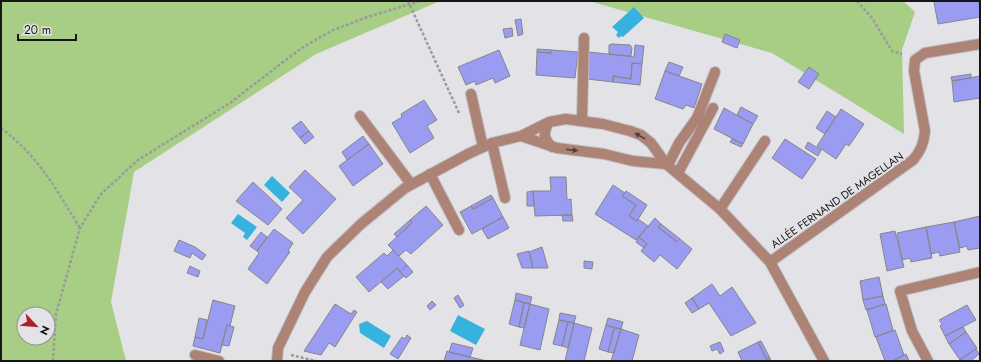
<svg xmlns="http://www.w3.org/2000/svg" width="981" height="362" viewBox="0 0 981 362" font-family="Jost,sans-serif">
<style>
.green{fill:#a8cd84;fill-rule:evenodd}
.water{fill:#37b2df}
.building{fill:#999cf1;stroke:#86868a}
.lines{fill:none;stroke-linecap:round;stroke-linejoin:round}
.lane-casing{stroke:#bebdc2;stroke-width:12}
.street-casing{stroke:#bebdc2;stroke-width:12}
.path{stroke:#9b9b9e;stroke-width:2.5;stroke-dasharray:3 2;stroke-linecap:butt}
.lane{stroke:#ac8374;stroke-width:10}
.street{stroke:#ac8374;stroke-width:10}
.oneway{fill:#52423c}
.labels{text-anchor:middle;stroke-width:3.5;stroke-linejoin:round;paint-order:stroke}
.street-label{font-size:11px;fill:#161617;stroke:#e3e2e7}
</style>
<rect width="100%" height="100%" fill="#e3e2e7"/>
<path class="green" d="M1,1H440L316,54L134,172L111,302L126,361H1ZM24,314H48V338H24Z
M589,1H903L915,12L902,50L904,134L772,53Z"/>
<path class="water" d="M634,7L644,18L623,37L621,36L619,38L616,35L618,32L612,27Z
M272,176L290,193L282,202L264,185Z
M238,214L257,227L247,240L243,237L245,233L231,223Z
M458,315L485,329L476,345L450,331Z
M367,321L391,336L384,348L360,333L359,324Z"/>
<path class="building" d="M940,1H979L980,17L938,24L934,2Z
M521,19L523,34L518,36L515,20Z
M512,28L513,36L505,38L503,29Z
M725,34L740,40L737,48L722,42Z
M612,44L630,45L632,48L631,56L609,54V45Z
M635,45L644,46L642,64L632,63L631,79L613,76V82L587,79L589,52L634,57Z
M537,49L552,50L551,53L537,52Z
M499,50L510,76L495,83L493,78L476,85L475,81L466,85L458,67Z
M552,50L578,52L575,78L536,75L537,52L551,53Z
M669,62L683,67L679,76L665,71Z
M632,63L642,64L640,85L613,82V76L631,79Z
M809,67L819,74L809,89L798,82Z
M665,71L702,84L694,108L686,105L683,109L655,99Z
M971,74V78L952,81L951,77Z
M980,76V98L954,102L952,81Z
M424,100L437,120L427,126L434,138L410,153L392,123L402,117L401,114Z
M741,107L758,116L753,124L737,115Z
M724,108L753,124L743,144L714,129Z
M841,109L864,124L849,146L846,144L836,159L817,146Z
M827,111L836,117L825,134L816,128Z
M301,121L309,131L300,138L292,128Z
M309,131L314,137L305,144L300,138Z
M363,136L369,144L347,160L342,152Z
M732,139L743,144L741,147L730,142Z
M785,139L816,159L802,179L772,158Z
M808,142L821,150L818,156L805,148Z
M369,144L383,164L353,186L339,166Z
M305,170L336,199L303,234L286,218L303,200L289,187Z
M550,177H566L567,200L571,199L572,215L535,216L533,191H551Z
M253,182L282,209L268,225L236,201Z
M613,185L625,193L622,196L636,205L629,216L637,221L638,219L648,226L636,240L595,214Z
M533,191L534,206H527V192Z
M626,191L647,205L637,221L629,216L636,205L622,196Z
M491,195L493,198L473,209L471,206Z
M493,198L503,217L472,234L460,212L471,206L473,209Z
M426,206L443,225L411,254L406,250L399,256L388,245L412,223L410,220Z
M562,215H572L573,221H563Z
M980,216V248L968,250L967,246L960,248L954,222Z
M503,217L509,228L488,239L482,229Z
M655,218L661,224L658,227L677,242L680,239L692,249L677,269L660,255L654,262L641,251L647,244L639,237Z
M410,220L412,223L397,237L394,234Z
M954,222L960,252L940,256L939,252L931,254L926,227Z
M661,224L680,239L677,242L658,227Z
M926,227L932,258L911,262L910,258L902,260L897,233Z
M274,229L293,243L288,251L290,252L267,284L248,269L259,253L257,251Z
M895,231L904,267L887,271L880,234Z
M261,232L267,237L257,251L250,246Z
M639,237L647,244L644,248L636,242Z
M179,240L195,247L206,255L202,260L192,253L190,258L174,251Z
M542,247L548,268H533L529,252Z
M393,250L407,265L400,272L397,268L369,292L356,277L384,253L387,256Z
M529,251L533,268H522L517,254Z
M584,261L593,262L592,269L584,268Z
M407,265L413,272L406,278L400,272Z
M190,266L200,271L198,277L187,273Z
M397,268L404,276L388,289L381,282Z
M879,277L883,296L863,300L860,281Z
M712,284L720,296L732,287L756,323L731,336L709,303L699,309L692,298Z
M516,293L532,297L530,304L515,300Z
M458,295L464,305L460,308L454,298Z
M883,296L885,304L866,310L863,300Z
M692,298L699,309L692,313L685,303Z
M213,300L235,306L230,326L227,325L220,353L193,346L195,337L203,339Z
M515,300L524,303L519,327L509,324Z
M432,301L436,305L430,310L427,306Z
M524,303L530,304L524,328L519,327Z
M335,304L351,314L354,310L357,312L335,347L329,343L321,355L304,351Z
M530,304L549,309L540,350L520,345Z
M886,304L893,330L875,337L867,310Z
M967,305L976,320L945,336L940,326L942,324L939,320Z
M560,313L576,316L574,323L559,320Z
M199,318L207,320L203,339L195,337Z
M608,318L623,322L621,329L606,325Z
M559,320L568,322L562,346L553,344Z
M568,322L574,323L568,348L562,346Z
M574,323L592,328L584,361H565Z
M227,325L234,327L229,346L222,345Z
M606,325L614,328L608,352L599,349Z
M963,327L966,332L949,344L945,336Z
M614,328L621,329L614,353L608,352Z
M621,329L639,335L632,361H611Z
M895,330L904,355L893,361H885L876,337Z
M966,332L977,348L960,360L949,344Z
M407,335L411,338L398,359L390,354L402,337L405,339Z
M761,341L770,358L767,360L758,342Z
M720,342L724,351L720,354L717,349L712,351L710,346Z
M758,342L767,360L770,358L771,361H742L738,352Z
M452,343L473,348L470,357L449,352Z
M976,349L979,354L971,361L959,360Z
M447,351L449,352L487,361H444Z
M906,354L909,361H893L904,355Z"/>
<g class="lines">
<defs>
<path id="lane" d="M471,94L483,147
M360,116L411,184
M582,120L584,38
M492,143L505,198
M668,165L679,143L697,118L715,72
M678,173L713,108
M430,174L459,230
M720,209L765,141
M195,355L219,361"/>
<path id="street" d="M549,122C543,133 543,138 552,147
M521,136L557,148L604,154L633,161L666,164
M770,262L913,160C921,151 924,143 925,131L914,71L915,60L925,53L980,44
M277,361L278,348L305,292L327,257L361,224L405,188L468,154L492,143L521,136L549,122L566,119L603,124L630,131L641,135L651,143L666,164L720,209L770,262L824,361
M928,361L912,331L900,291L980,272"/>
</defs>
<use href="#lane" class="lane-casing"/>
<use href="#street" class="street-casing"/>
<path class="path" d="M408,1L459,113
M857,1L872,18L892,51L902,54
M1,128C39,157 56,189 80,228
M291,355L316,361
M53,361L56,314L80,228L101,194L138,160L230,103L300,49L331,31L367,17L421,1"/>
<use href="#lane" class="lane"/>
<use href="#street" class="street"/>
</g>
<defs><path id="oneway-solid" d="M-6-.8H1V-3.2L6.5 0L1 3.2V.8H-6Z"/></defs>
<g class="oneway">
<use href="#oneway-solid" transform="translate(640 136) rotate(-151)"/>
<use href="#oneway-solid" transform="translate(572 150) rotate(7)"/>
</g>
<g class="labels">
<g class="street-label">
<text transform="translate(837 200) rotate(-35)" y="4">ALLÉE FERNAND DE MAGELLAN</text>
</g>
</g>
<rect width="981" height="362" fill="none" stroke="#161617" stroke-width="4"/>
<g transform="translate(36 326) rotate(116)"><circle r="19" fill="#e3e2e7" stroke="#919094"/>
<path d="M0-3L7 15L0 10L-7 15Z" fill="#b01e28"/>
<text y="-6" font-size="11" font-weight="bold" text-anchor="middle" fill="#161617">N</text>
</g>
<path d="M18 34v6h58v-6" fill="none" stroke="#161617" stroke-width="2"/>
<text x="24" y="34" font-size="12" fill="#161617" stroke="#e3e2e7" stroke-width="3" paint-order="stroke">20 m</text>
</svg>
